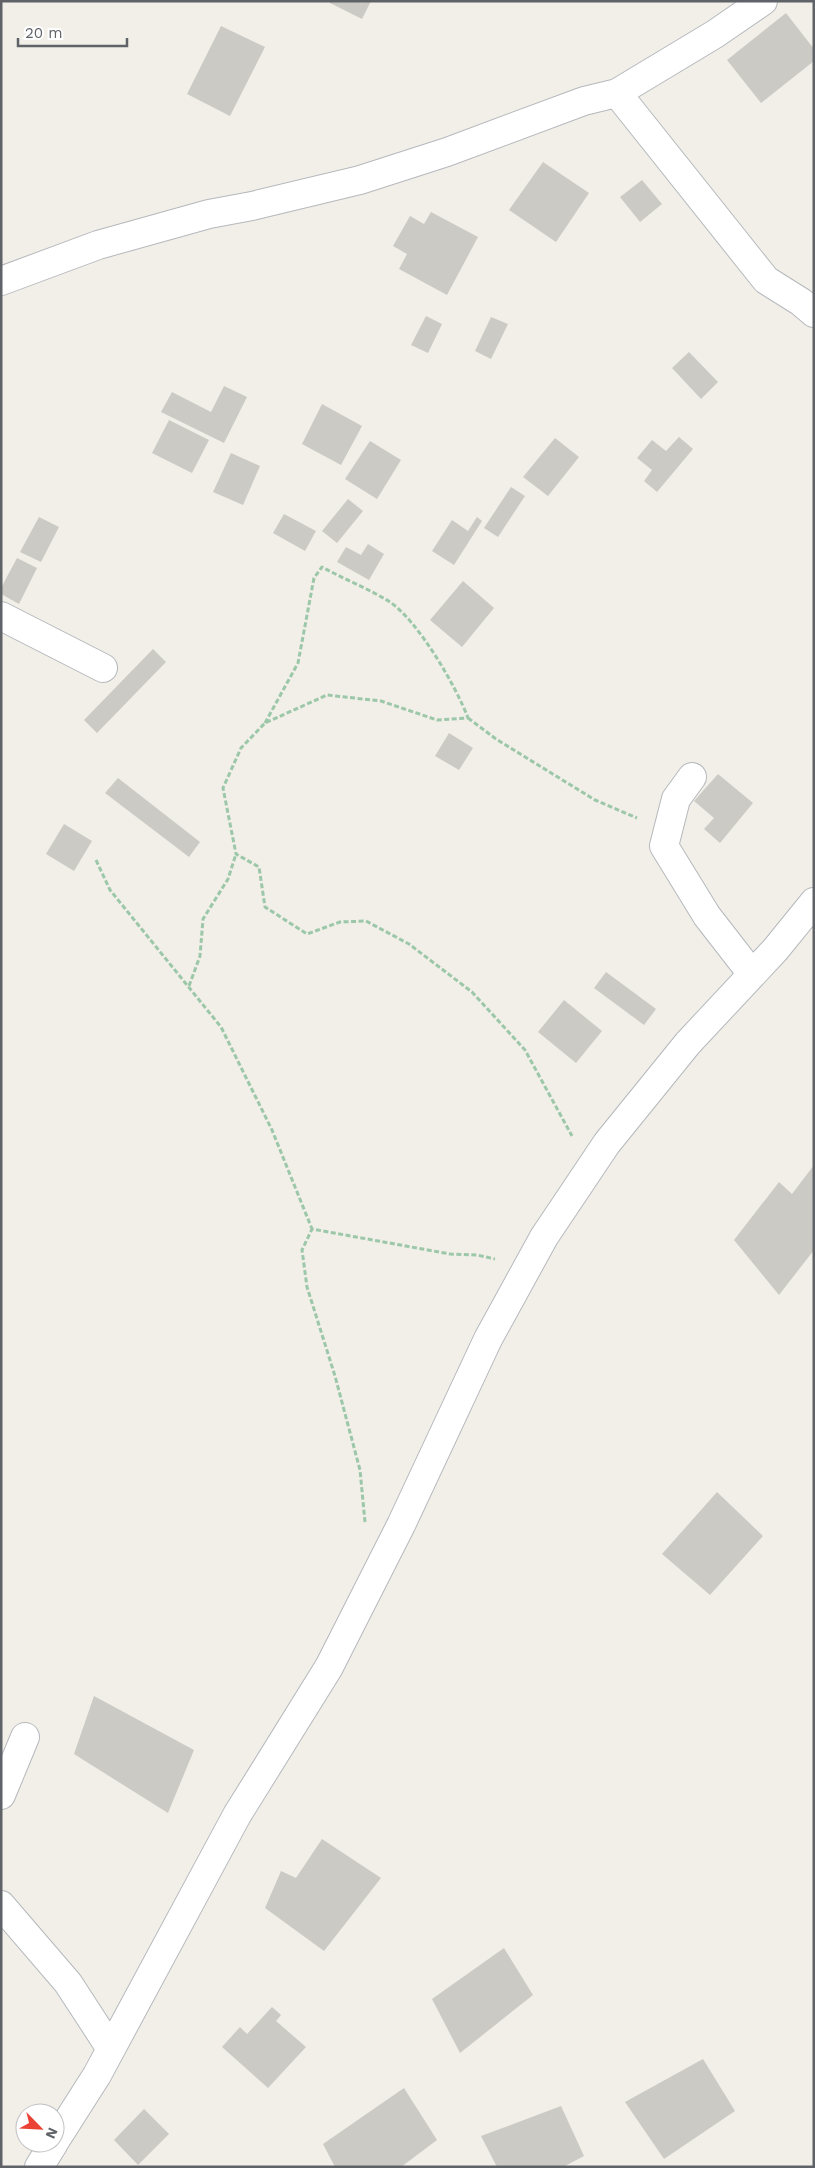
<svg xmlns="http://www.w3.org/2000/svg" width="815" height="2168" viewBox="0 0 815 2168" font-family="'Work Sans',sans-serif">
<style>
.building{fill:#cccac5}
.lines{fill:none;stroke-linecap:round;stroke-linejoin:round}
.minor-casing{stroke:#b5b8bc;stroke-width:30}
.path{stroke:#9cc7a9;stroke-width:3;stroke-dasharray:5 2.5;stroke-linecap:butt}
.minor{stroke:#fff;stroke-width:28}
</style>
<rect width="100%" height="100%" fill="#f1efe8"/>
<path class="building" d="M330,1H371L362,19L330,3Z
M786,13L814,49V61L761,103L727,60Z
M221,26L265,47L230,116L187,94Z
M543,162L589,193L556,242L509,210Z
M642,180L662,204L640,222L620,197Z
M431,212L478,237L447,295L399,269L407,254L393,246L410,216L424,224Z
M426,316L442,324L428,353L411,345Z
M491,317L508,324L491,359L475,351Z
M689,352L718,382L701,399L672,368Z
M224,386L247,397L224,443L161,412L172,392L211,412Z
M322,404L362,426L341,465L302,444Z
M169,420L209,440L192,473L152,453Z
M679,437L693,449L657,492L644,481L652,470L637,458L652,440L666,451Z
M555,438L579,457L548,496L523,477Z
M370,441L401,460L377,499L345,479Z
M231,453L260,466L243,505L213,492Z
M511,487L525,496L498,537L484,528Z
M348,499L363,511L337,543L322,531Z
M284,514L316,531L305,551L273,533Z
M39,517L59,527L41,562L20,552Z
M477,517L482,521L454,565L432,551L452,520L468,531Z
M368,544L384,554L369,580L337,562L346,547L361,555Z
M17,558L37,568L19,604L1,594V588Z
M463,581L494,608L462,647L430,620Z
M153,649L166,662L97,733L84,720Z
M449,733L473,748L459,770L435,756Z
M718,774L753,803L720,843L704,829L714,818L694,801Z
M118,778L200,842L189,857L105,793Z
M64,824L92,841L74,871L46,854Z
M606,972L656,1009L644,1025L594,988Z
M564,1000L602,1031L576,1063L538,1032Z
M814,1165V1250L779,1295L734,1240L779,1182L792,1194Z
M717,1492L763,1536L710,1595L662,1554Z
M94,1696L194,1750L168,1813L74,1754Z
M322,1839L381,1878L324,1951L265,1908L281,1871L296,1878Z
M504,1948L533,1995L460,2053L432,1999Z
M272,2007L281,2015L276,2021L306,2047L268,2088L222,2047L240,2027L247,2034Z
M703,2059L735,2111L664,2159L625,2102Z
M404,2088L437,2140L401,2167H335L323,2144Z
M561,2106L584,2156L563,2167H497L481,2136Z
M144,2109L169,2134L138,2165L114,2140Z"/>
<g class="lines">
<defs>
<path id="minor" d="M617,93L766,280L801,302L814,313
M1,281L98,245L209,214L252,206L360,180L447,152L584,101L617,93L715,34L763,1
M1,616L103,668
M692,777L676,799L664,846L707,916L752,974
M1,1795L25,1737
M1,1905L68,1983L111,2049
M55,2141L97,2075L237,1815L329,1667L401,1525L488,1339L544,1237L607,1143L688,1043L775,950L814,902
M39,2167L54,2143"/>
</defs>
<use href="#minor" class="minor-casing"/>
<path class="path" d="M468,718L496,739L595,800L637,818
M265,723L298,663L314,578L322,567C344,579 369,589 390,602C418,621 456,686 468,718L437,720L381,701L327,695L265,723L241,748L223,788L236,854L259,867L265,907L307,934L340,922L366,921L409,944L472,992L525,1050L572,1136
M96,860L110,890L221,1027L272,1130L312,1229
M189,986L200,956L203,919L228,879L236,854
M365,1522L360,1470L335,1376L307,1287L302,1250L312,1229L450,1254L477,1255L495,1259"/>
<use href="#minor" class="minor"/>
</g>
<rect width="815" height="2168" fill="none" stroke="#5f6368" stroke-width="5"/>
<g transform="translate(40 2128) rotate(114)"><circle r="24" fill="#ffffff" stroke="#bfc1c3"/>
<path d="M0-4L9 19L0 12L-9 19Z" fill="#ea4335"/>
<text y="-8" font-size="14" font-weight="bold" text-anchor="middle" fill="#5f6368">N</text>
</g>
<path d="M18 38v8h109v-8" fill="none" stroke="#5f6368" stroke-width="2.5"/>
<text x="25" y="38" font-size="15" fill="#5f6368" stroke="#ffffff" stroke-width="4" paint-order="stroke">20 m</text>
</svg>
